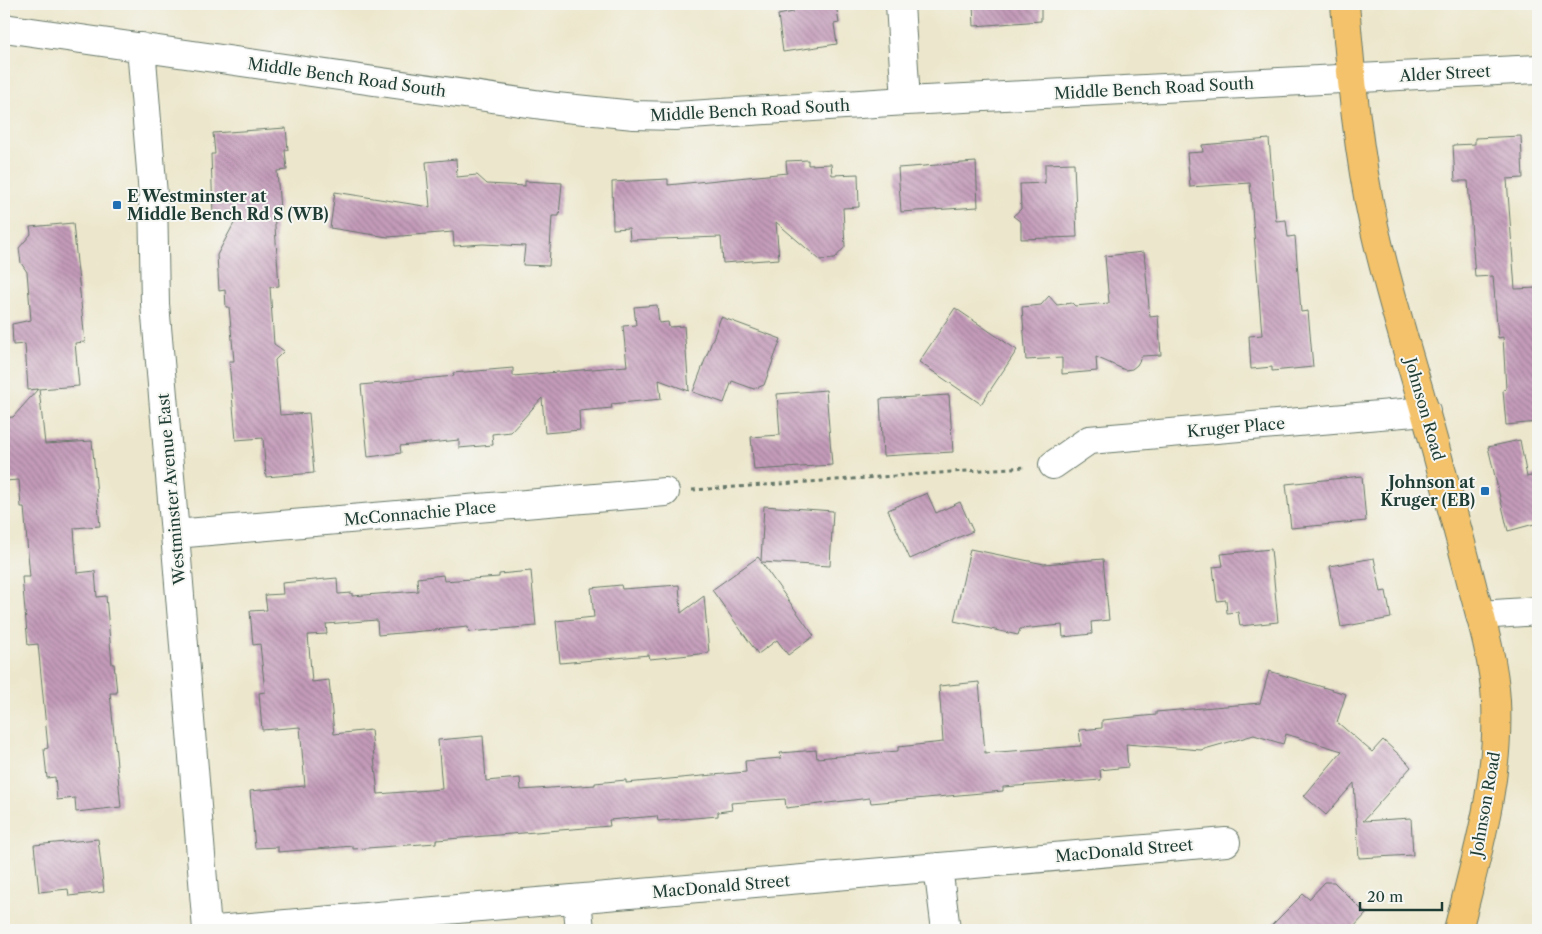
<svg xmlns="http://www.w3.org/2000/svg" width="1542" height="934" viewBox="0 0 1542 934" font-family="'Libre Caslon Text',serif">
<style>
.building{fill:url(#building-back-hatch)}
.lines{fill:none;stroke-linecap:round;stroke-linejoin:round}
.minor-casing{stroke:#677869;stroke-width:30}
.major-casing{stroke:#677869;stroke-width:30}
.path{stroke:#677869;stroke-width:3;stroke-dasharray:4 4;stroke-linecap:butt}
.minor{stroke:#fff;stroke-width:28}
.major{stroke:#f3c26a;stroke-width:28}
.poi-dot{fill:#1f6fb2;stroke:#f6f6f2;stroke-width:2}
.labels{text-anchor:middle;stroke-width:4;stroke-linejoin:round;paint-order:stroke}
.street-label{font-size:16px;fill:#1f3d34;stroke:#f6f6f2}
.poi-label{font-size:16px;font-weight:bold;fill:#1f3d34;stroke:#f6f6f2;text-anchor:start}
</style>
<defs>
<pattern id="building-back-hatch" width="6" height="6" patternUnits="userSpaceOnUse" patternTransform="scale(1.25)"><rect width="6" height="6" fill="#c49bba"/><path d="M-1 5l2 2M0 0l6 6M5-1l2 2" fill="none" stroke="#9f8098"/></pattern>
</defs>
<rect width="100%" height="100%" fill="#f6f6f2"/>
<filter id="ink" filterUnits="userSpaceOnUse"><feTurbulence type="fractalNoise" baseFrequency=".02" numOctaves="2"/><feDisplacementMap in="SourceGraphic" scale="10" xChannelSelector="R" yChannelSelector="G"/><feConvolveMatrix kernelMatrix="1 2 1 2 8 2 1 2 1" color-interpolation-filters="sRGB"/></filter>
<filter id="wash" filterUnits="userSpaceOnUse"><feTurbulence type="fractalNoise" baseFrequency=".0096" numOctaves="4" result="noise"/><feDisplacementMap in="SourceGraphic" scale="20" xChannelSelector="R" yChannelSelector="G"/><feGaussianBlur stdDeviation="1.12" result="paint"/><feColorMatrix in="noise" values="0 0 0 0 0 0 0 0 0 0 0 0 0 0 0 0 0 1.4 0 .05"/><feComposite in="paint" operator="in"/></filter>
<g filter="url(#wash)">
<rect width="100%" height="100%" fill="#ece7cc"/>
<g id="blocks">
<path class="building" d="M792,4H836L839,23L834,24L837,44L783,52L778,15L793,12Z
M973,4H1041V21L974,26Z
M286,128L288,150H285L287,170L277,171L280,210L274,211L279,286L270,287L274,344L284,351L275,360L280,415L309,413L314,473L266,477L263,438L236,440L229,361H234L229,307H226L225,290L219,291L217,255L239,214L213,216L211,154H215L213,133Z
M1521,136L1523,178L1507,179L1515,289L1537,288L1538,422L1506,425L1503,390L1506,389L1503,337L1498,338L1493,276L1475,277L1468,181H1455L1453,145L1475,144V138Z
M1269,139L1276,221L1286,220L1288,237L1295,236L1301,312L1308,311L1313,367L1272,371V367L1251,369L1249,336L1262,335L1250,183L1190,187L1187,153L1203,152L1202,145Z
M456,159L457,177L477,175L487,184L525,186V181L562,183L559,216H552L549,266L523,265L525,246L483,244L454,246L453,232L388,237L330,228L335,192L430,207L426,162Z
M808,160V165L831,164L832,175L858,174L859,207L843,208L845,247L834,259L820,260L776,222L779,259L723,263L721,237L630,240L629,228L613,229L612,182L668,179V185L787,173L786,161Z
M976,162L978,207L901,212L898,168Z
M1074,163L1077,237L1021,239V222L1013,216L1021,209L1020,184L1045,183V164Z
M73,223L85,342L75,343L79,386L39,389L45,444L92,441L100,526L74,528L77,573L95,571L97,597L106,596L112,664H114L117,693H110L121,807L76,812L75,798L57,800L55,777L47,778L44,749L48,748L38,644L28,645L22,577H30L24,507H21L19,480L4,481V418L13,417L38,389L28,390L25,344L13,345L12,324L31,320L27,272L21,263L19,248L31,234L30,227Z
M1144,252L1150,317L1158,316L1161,355L1142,356L1137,365L1132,369L1125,370L1096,357L1097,371L1062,374V358L1026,360L1022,307L1041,305L1049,296L1057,305L1072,303L1075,306L1109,303L1105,256Z
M657,305L659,323L668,322L669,327L684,326L689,391L659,380L661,399L611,404L612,408L579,411L580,430L545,433L542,398L511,432L492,434L493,445L459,448V440L400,446L401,453L368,457L361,385L454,376L453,373L513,368V376L627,366L623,326L636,325L634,307Z
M955,308L1017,350L981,404L919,362Z
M721,317L781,339L764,385L754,389L732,381L724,403L693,392Z
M826,390L832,465L754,470L751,437L780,435L777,394Z
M949,395L953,452L883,456L880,399Z
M1520,440L1527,477L1538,474V523L1508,531L1488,447Z
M1362,476L1366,521L1291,528L1286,484Z
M927,493L936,513L960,502L973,531L910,559L888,510Z
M764,506L833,511L830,566L761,562L814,636L788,655L777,640L758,654L712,590L758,557L761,561Z
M970,549L1044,564L1103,559L1109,620L1091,622L1092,634L1063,637L1062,625L1020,629L1018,635L954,621Z
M1271,549L1278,622L1240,626L1238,612L1227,613L1226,600L1217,601L1213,567L1223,566L1221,554Z
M1374,558L1381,592L1386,591L1391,618L1341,627L1330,566Z
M531,571L536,626L469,632L468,627L378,635L377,620L326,624L327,634L308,635L312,682L329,680L334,734L371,730L378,794L442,789L438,740L483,736L486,781L520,778L521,790L595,785V783L626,780V783L746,772L745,761L781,758L780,753L816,750L817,758L898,751V747L943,742L939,686L979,682L985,753L1081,746L1079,730L1102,728V720L1156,715V712L1260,703L1269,671L1346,694L1337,722L1372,752L1383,740L1407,762L1411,767L1363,821L1411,818L1413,855L1359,858L1354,783L1326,815L1304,796L1342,751L1286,734L1283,744L1254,735L1201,750L1126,744L1128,767L1100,770L1101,780L1003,787V791L871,803L870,798L786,808L785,799L731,803L732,810L718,812V816L658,821L657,816L609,820L610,826L436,840V843L353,849V846L278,852V847L255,848L250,791L305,786L300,727L262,730L259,693L265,692L260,644L253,645L250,611L267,610L265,595L283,594L282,583L337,578L338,594L352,593V596L418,591L417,578L443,575L444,581L499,577V574Z
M621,585L622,589L679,585L681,613L704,596L709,653L650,659L649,655L560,663L556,621L594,617L591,588Z
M98,839L104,892L69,896L68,889L39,892L34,845Z
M1325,882H1334L1366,914L1351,930H1267L1303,894L1309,899Z"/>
</g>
</g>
<g filter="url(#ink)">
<use href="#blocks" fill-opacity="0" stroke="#677869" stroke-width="1"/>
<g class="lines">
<defs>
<path id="minor" d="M900,4L906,101
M4,28L556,107L634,115L675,116L906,101L1538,69
M141,47L153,195L155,304L175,534L207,930
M1053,465L1089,440L1426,411
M175,534L665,492
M1480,615L1538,611
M938,867L946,930
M577,899L580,930
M216,930L1226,842"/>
<path id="major" d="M1345,4C1351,78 1358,153 1374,226C1392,308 1420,388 1441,469C1452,509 1463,549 1473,589C1483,625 1494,663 1496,701C1500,779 1477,855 1458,930"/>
</defs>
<use href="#minor" class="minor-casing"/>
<use href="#major" class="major-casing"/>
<path class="path" d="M692,490L1025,467"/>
<use href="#minor" class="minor"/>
<use href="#major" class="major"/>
</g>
</g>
<g class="poi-dot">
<rect x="112" y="200" width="10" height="10" rx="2.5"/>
<rect x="1480" y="486" width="10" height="10" rx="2.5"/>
</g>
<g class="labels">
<g class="street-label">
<text transform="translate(1445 73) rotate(-3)" y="6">Alder Street</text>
<text transform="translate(347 77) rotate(8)" y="6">Middle Bench Road South</text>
<text transform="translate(1154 88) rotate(-3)" y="6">Middle Bench Road South</text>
<text transform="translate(750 110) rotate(-3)" y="6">Middle Bench Road South</text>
<text transform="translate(1425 409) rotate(74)" y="6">Johnson Road</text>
<text transform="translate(1236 427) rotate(-5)" y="6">Kruger Place</text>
<text transform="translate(171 489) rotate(-95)" y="6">Westminster Avenue East</text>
<text transform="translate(420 513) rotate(-5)" y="6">McConnachie Place</text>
<text transform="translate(1485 804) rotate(-80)" y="6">Johnson Road</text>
<text transform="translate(1124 850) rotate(-5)" y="6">MacDonald Street</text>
<text transform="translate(721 886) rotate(-5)" y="6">MacDonald Street</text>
</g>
<g class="poi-label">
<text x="127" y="202">E Westminster at<tspan x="127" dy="18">Middle Bench Rd S (WB)</tspan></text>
<text x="1475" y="488" text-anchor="end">Johnson at<tspan x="1475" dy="18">Kruger (EB)</tspan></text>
</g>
</g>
<rect width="1542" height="934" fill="none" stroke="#f6f6f2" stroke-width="20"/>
<path d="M1360 902v8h82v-8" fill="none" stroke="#1f3d34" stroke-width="2.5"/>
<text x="1367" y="902" font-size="15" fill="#1f3d34" stroke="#f6f6f2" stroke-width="4" paint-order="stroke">20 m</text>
</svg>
